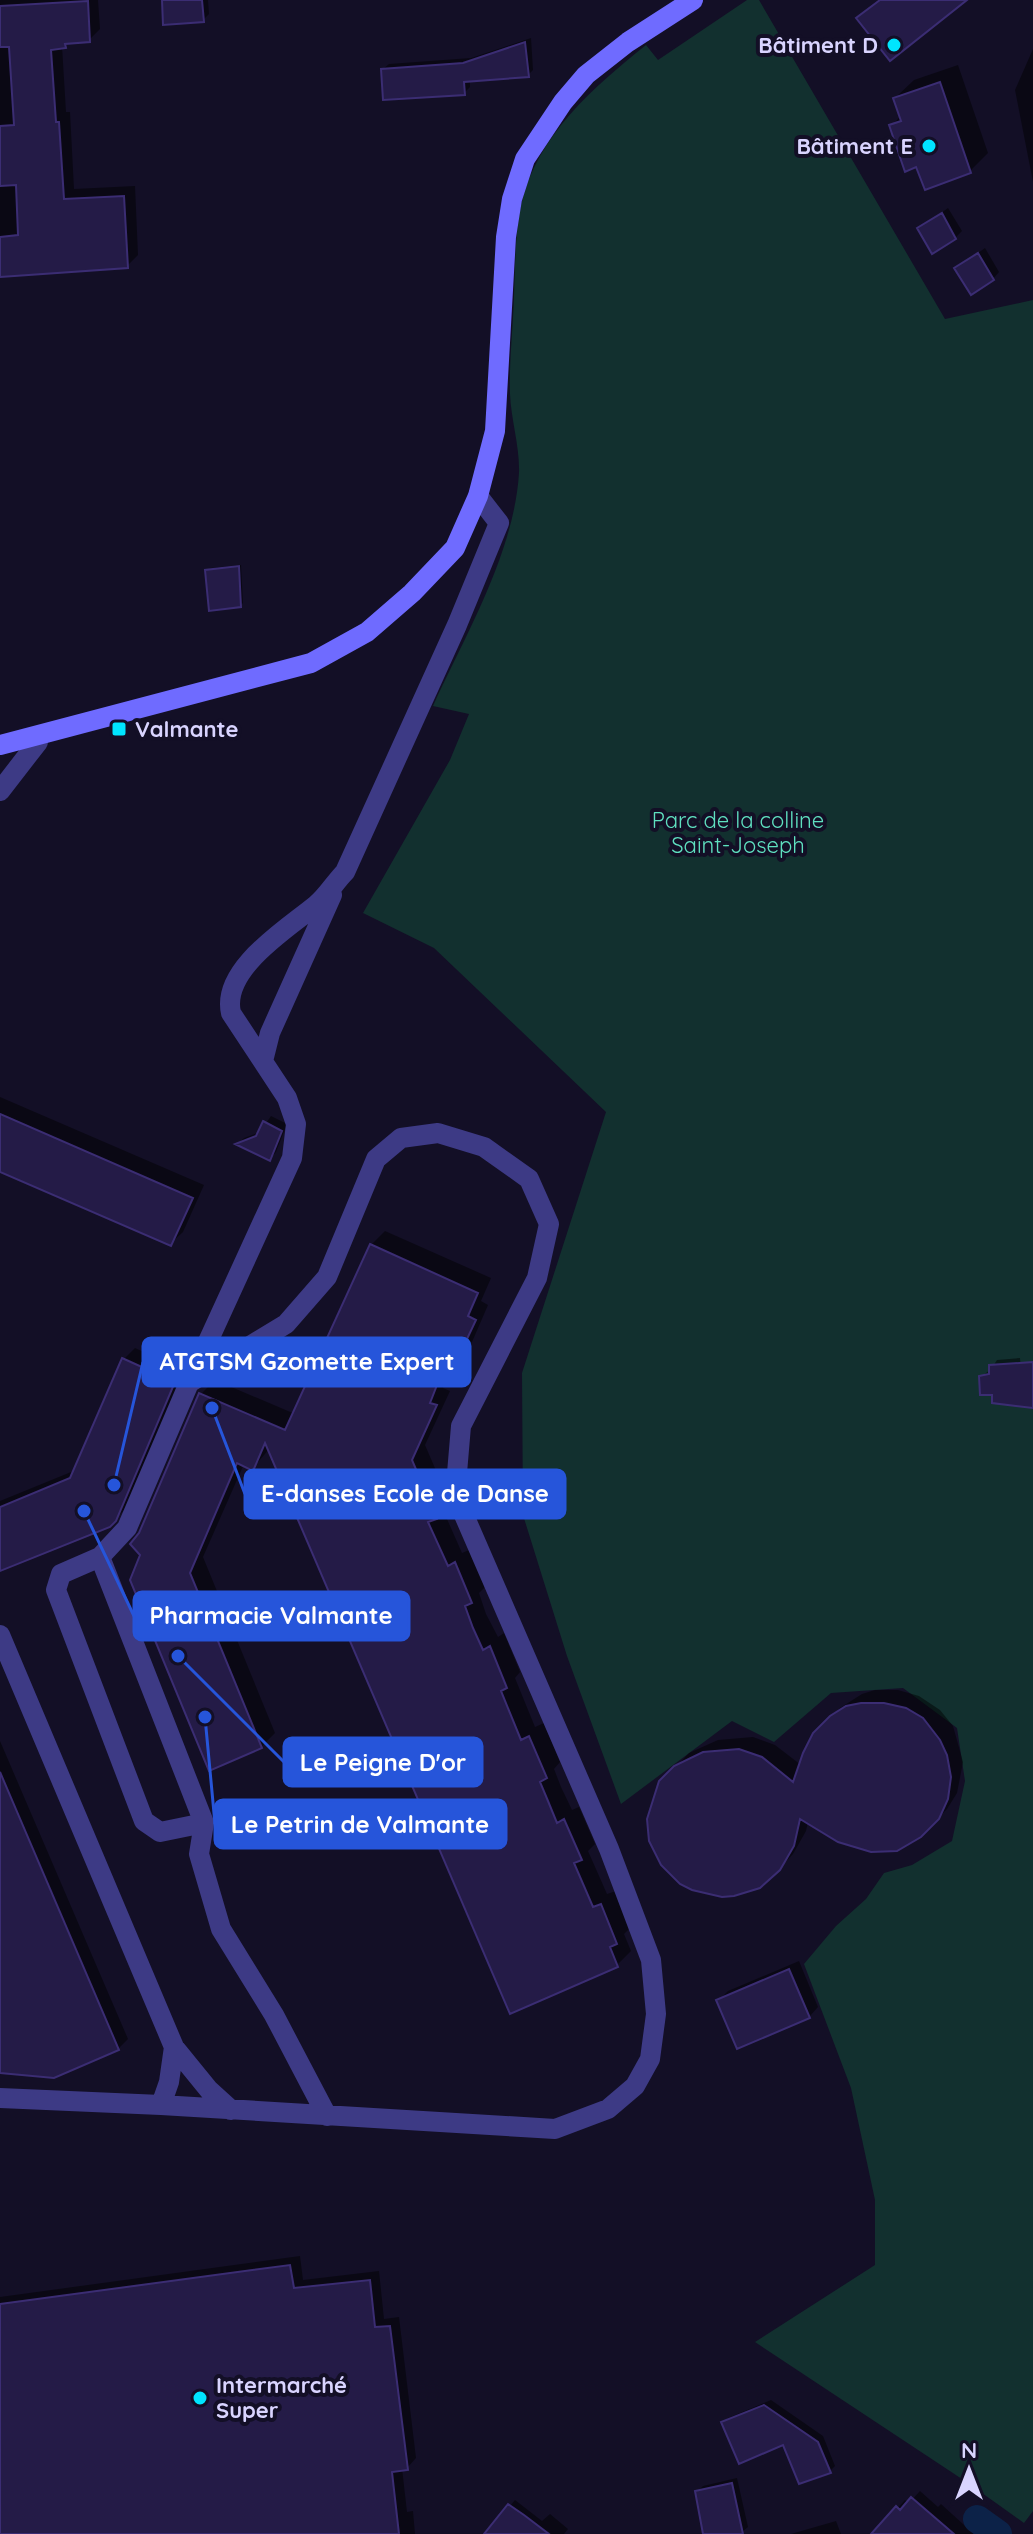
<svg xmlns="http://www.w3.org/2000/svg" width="1033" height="2534" viewBox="0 0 1033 2534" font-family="Quicksand,sans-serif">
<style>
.green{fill:#12302f}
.shadow{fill:#0007}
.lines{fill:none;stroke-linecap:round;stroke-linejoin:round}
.canal{stroke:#0c2248;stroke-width:28}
.building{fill:#241b47;stroke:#3b2d73;stroke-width:2}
.street{stroke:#3d3a85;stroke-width:20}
.secondary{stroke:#6f6bff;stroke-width:20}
.poi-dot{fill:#00e5ff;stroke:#130f26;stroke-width:3}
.labels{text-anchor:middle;stroke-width:8;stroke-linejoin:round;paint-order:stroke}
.poi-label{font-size:22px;font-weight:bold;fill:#d9d4ff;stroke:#130f26;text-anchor:end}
.park-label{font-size:22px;fill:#5fe0c0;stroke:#130f26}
.leader{fill:none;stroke:#2655da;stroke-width:3}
.callout-dot{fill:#2655da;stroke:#130f26;stroke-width:3}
.callout{fill:#2655da;stroke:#2655da;stroke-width:3}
.callout-label{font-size:24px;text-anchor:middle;font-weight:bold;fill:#fff}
</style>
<rect width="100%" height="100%" fill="#130f26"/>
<path class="green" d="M747,0H759L945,319L1033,300V2511L1024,2523L968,2483L755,2342L875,2265V2200L851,2088L804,1964L836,1926L866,1899L884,1873L912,1865L952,1841L965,1781L957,1728L903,1688L831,1693L774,1742L732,1721L621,1804L567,1656L523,1515L522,1373L606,1112L434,948L363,913L450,760L469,714L433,706C466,634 514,553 519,473C520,447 511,420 510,394C509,362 513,328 514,296C515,266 515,235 521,205C537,135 593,88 646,45L658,60Z"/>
<path class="shadow" d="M0,0H98L100,29L89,40L69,42L62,46L66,112H70L74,189L135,186L138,255L127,266L0,275Z
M164,0H208L209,14L203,20Z
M531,38L533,70L528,75L470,79V87L464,93L383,69L389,64L471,58Z
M1033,49V182L1015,90Z
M958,65L988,153L969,172L918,165L891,126L901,116L895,98L914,80Z
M948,208L962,231L955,238L920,228Z
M985,248L999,272L993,279L957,268Z
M241,565L243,603L240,606L208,571L210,568Z
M0,1097L204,1185L183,1232L170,1244L0,1169Z
M271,1116L287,1124L276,1152L270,1159L238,1144L244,1138L260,1132Z
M385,1231L491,1278L481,1301L488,1305L472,1342L457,1356L453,1364L443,1388L450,1391L425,1445L450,1503L443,1510L462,1553L469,1550L485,1587L479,1593L486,1614L498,1637L504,1633L520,1672L515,1678L535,1727L544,1723L560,1762L554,1769L561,1787L572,1810L579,1807L595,1844L588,1851L607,1894L616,1891L630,1928L624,1934L631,1951L617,1965L270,1448L253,1468L244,1464L203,1557L275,1733L261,1747L143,1555L141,1534L201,1394L215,1380L295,1414L371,1245Z
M135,1348L185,1371L127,1507L109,1526L0,1563V1501L76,1470L124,1359Z
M1020,1358L1023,1394L994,1393L981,1377L991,1369L997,1360Z
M875,1690H898L919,1696L940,1710L953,1726L963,1762L957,1793L947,1809L933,1823L808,1822L806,1831L793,1854L770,1878L661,1782L689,1753L718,1740L753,1737L775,1745L801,1765L826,1722L840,1708L862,1694Z
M0,1741L128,2039L118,2049L0,2071Z
M799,1961L818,2007L809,2017L718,2001L728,1991Z
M300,2256L303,2280L379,2271L384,2319L399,2317L416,2458L407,2468H402L407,2512L413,2511L415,2534H0V2297Z
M771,2400L823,2436L835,2466L830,2471L784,2442L723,2423L728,2418Z
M737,2478L748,2527L742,2532L735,2534H706L698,2491L703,2486Z
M920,2491L938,2507L941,2504L974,2534H874L905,2500L909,2503Z
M515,2500L542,2521L550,2514L568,2529L564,2534H497L490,2530Z
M836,2521L841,2534H791Z"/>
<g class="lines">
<path class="canal" d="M977,2519L998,2534"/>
</g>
<path class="building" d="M162,0H202L204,22L163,25Z
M880,0H967L890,61L856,18Z
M88,1L90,42L65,44L66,48L51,50L56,122H59L64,199L124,196L128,268L0,277V237L18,235L16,185L0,186V126L14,125L9,47H0V6Z
M525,42L529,77L464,82L465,95L383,100L381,69L463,63Z
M940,82L971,173L925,190L916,167L905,172L889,125L901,121L893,98Z
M942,213L956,239L932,254L917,228Z
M978,253L994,280L971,295L954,268Z
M239,566L241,607L209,611L205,570Z
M0,1114L193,1198L171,1246L0,1172Z
M263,1121L282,1131L270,1161L235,1144L256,1136Z
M370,1244L478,1293L468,1316L476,1320L458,1358L451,1356L439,1380L430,1403L437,1405L412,1460L437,1519L428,1522L448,1566L455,1562L472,1603L465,1606L473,1628L483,1650L490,1646L507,1688L501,1691L521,1740L529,1736L547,1778L540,1782L548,1801L557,1823L564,1819L582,1860L574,1863L593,1907L601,1904L617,1944L610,1947L618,1967L510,2014L265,1443L253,1471L237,1463L190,1573L262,1748L209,1771L130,1580L140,1555L130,1544L139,1533L199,1393L285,1430Z
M122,1358L175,1382L116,1521L110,1527L0,1571V1507L70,1478Z
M1033,1362V1408L992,1403V1395H980L979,1376L989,1374V1365Z
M861,1703H884L906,1708L923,1718L940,1740L947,1755L951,1777L948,1799L939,1819L921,1837L897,1851L871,1852L838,1842L800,1819L794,1846L780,1870L760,1888L734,1896L722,1897L692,1890L680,1884L661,1865L649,1841L647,1819L659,1781L674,1766L703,1752L739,1749L762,1757L793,1782L803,1753L813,1733L830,1716L846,1706Z
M0,1772L119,2050L54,2078L0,2073Z
M789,1969L810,2018L737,2049L716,2000Z
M290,2265L294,2288L370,2280L375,2327L390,2326L408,2470L392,2472L399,2534H0V2304Z
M764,2405L818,2442L831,2473L799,2484L783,2445L739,2464L721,2422Z
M732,2483L743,2534H703L695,2491Z
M911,2497L954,2534H871L896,2506L900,2510Z
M508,2504L524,2515L549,2534H484Z"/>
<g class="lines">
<path class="street" d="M0,791L38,742
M263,1061L270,1033L332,895
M100,1557L204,1823L199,1854L221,1929L274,2015L327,2116
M0,1635L174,2047L169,2082L161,2105
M204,1823L160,1832L144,1821L56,1590L61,1574L100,1557L127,1528L189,1383L292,1158L296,1124L287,1098L231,1013C221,969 287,929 316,905C327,896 335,882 345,872L457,625L499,523L478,496
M174,2047L209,2090L231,2110
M0,2098L161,2105L555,2129L608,2109L635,2086L650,2059L656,2014L651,1960L609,1849L464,1515L457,1473L461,1426L537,1278L549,1224L529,1179L484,1147L438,1133L401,1138L376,1159L327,1277L286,1324L189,1383"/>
<path class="secondary" d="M0,745L311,663L367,632L412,593L455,548L478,496L495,431L506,237L512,199L525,159L563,102L586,75L628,42L693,0"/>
</g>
<g class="poi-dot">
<circle cx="894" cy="45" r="8"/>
<circle cx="929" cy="146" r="8"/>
<rect x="111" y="721" width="16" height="16" rx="4"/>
<circle cx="200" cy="2398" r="8"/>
</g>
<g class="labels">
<g class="poi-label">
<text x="878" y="53">Bâtiment D</text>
<text x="913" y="154">Bâtiment E</text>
<text x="135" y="737" text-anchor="start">Valmante</text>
<text x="216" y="2393" text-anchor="start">Intermarché<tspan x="216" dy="25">Super</tspan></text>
</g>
<g class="park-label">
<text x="738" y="828">Parc de la colline<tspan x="738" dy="25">Saint-Joseph</tspan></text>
</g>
</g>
<path class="leader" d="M114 1485L143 1362M212 1408L245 1494M84 1511L134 1616M178 1656L284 1762M205 1717L215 1824"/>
<g class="callout-dot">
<circle cx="114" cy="1485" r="8"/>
<circle cx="212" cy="1408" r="8"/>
<circle cx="84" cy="1511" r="8"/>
<circle cx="178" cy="1656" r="8"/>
<circle cx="205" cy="1717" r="8"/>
</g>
<g class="callout">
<rect x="143" y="1338" width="327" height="48" rx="8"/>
<rect x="245" y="1470" width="320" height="48" rx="8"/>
<rect x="134" y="1592" width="275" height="48" rx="8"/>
<rect x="284" y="1738" width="198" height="48" rx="8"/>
<rect x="215" y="1800" width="291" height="48" rx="8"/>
</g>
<g class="callout-label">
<text x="307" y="1370">ATGTSM Gzomette Expert</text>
<text x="405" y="1502">E-danses Ecole de Danse</text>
<text x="271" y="1624">Pharmacie Valmante</text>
<text x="383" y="1771">Le Peigne D'or</text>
<text x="360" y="1833">Le Petrin de Valmante</text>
</g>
<g transform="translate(969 2470)" stroke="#130f26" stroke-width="6" paint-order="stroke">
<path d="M0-6L14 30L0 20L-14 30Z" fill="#d9d4ff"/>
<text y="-12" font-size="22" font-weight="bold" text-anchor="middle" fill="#d9d4ff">N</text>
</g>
</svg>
